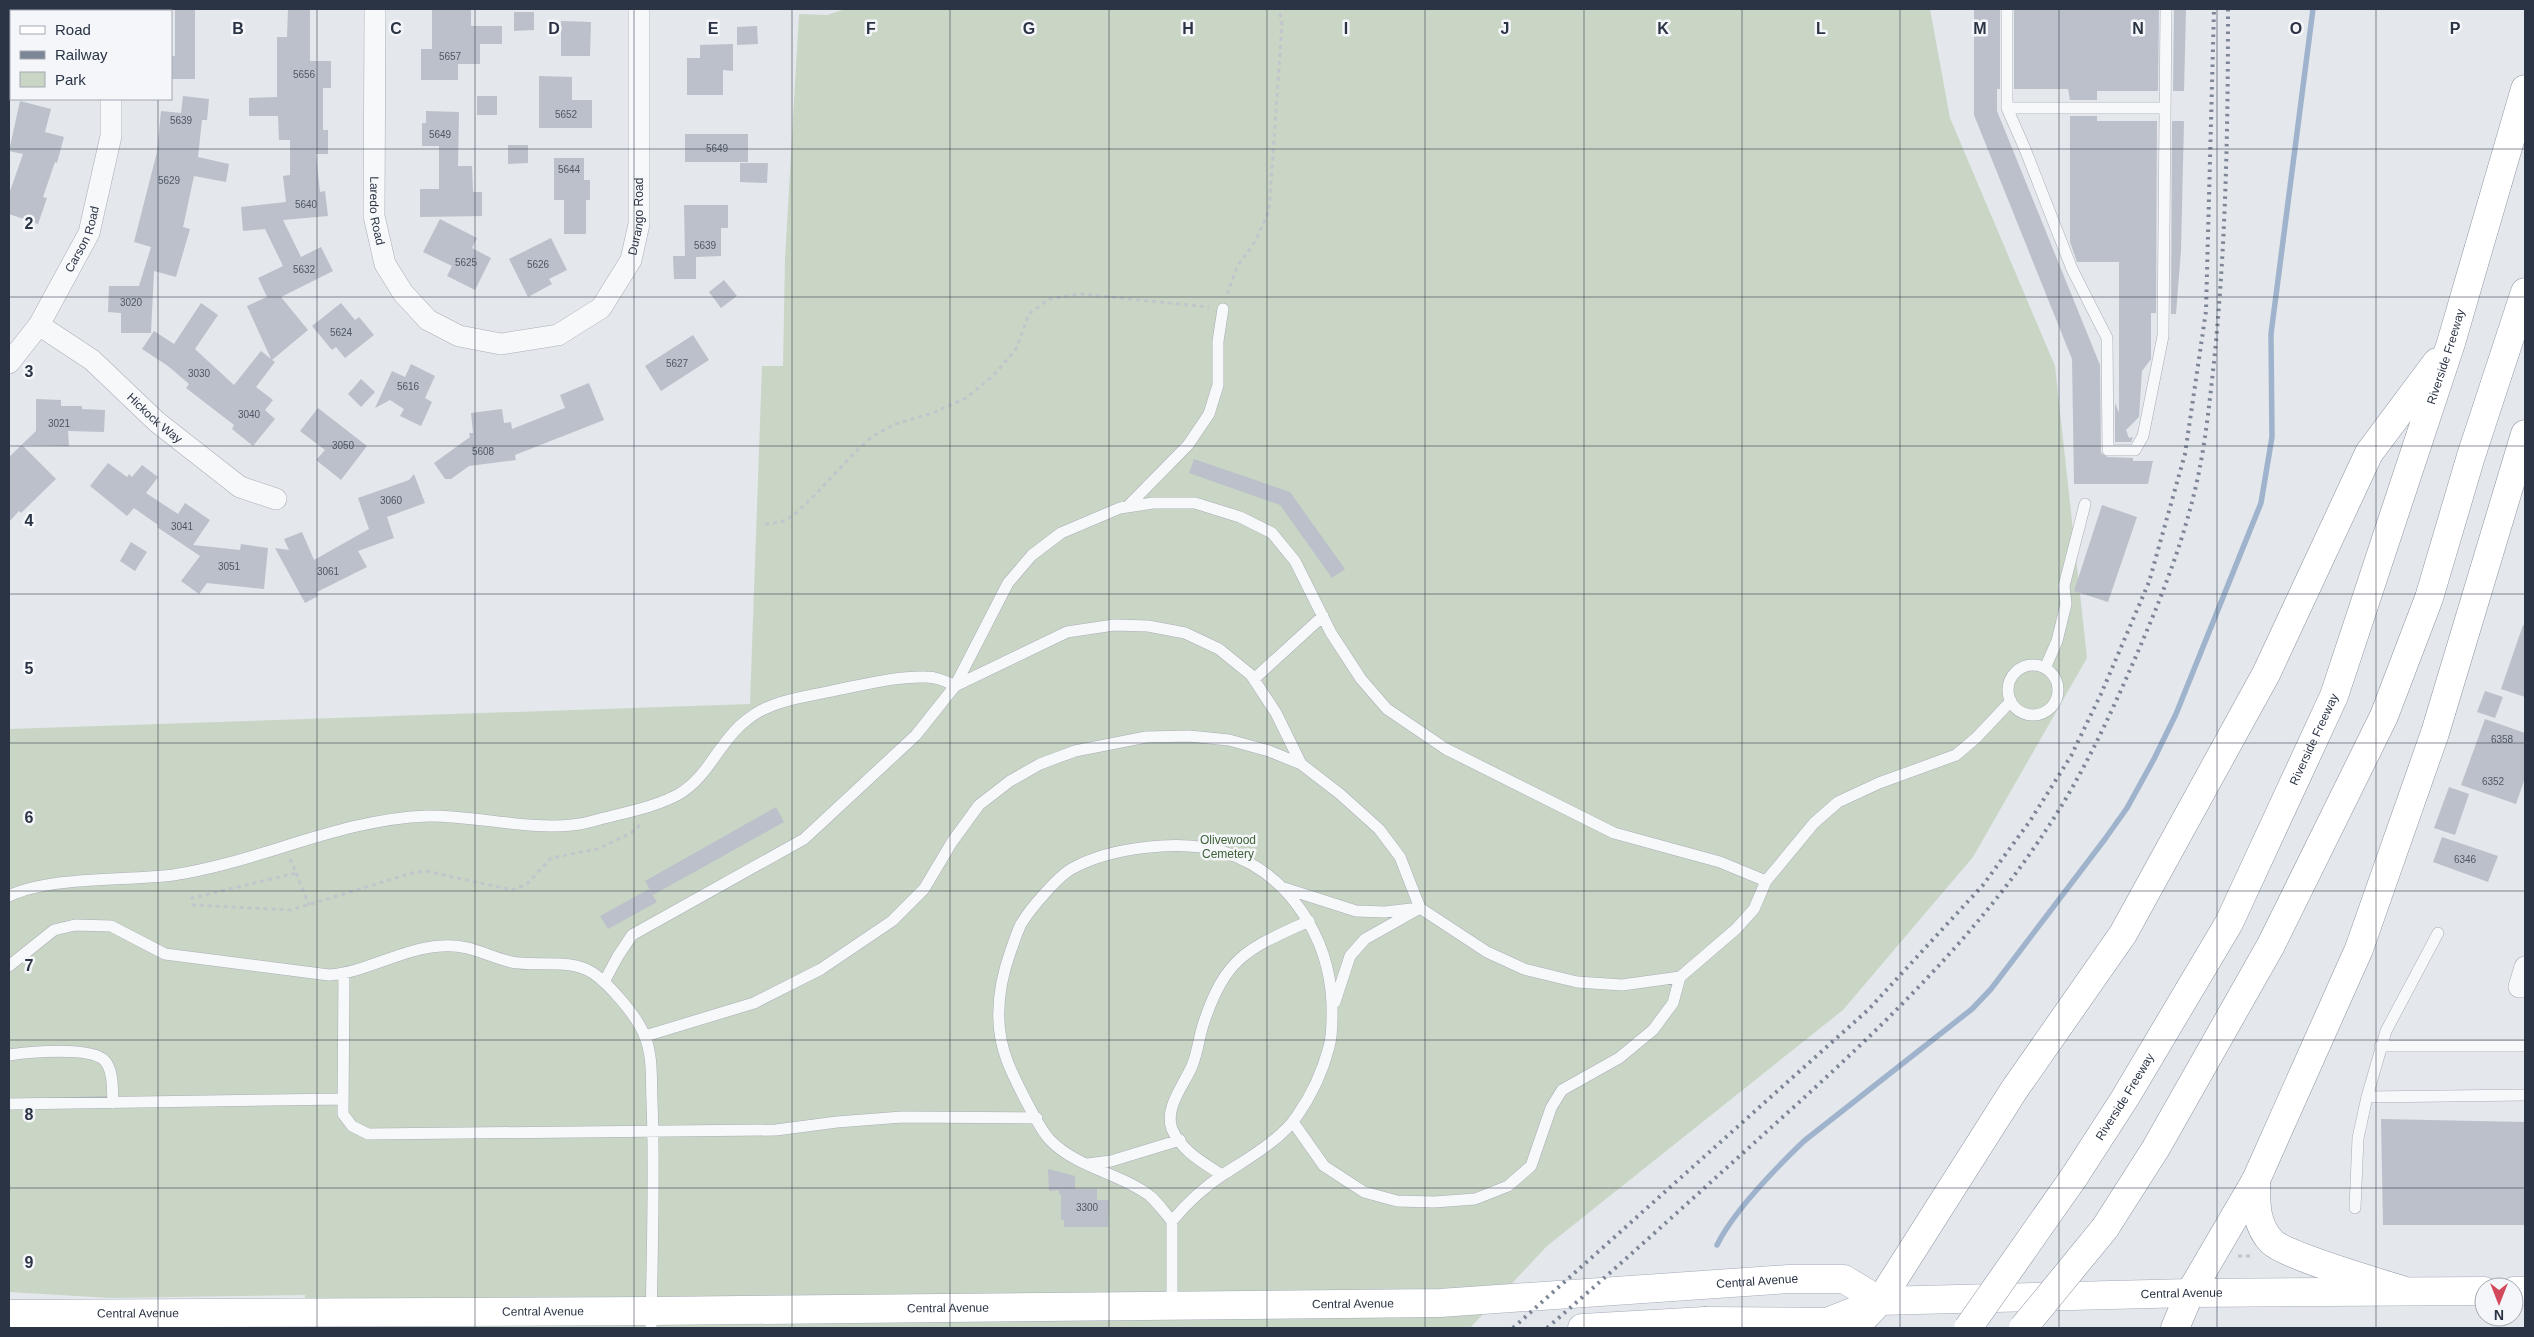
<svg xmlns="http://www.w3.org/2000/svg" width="2534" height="1337" viewBox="0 0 2534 1337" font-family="Helvetica,sans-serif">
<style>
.green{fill:#c9d6c5}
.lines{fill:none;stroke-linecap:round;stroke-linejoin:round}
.stream{stroke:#9fb4cc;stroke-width:5.5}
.building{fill:#bbc0ca}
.lane-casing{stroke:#a9aeb7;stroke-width:12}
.street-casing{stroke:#a9aeb7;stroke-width:22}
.primary-casing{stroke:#a3abb8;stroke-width:29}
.highway-casing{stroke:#8b94a3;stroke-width:29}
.path{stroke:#c2c5cb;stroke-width:3;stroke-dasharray:4 4;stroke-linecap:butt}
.lane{stroke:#f7f8fa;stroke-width:11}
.street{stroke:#f7f8fa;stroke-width:21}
.primary{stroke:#fff;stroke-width:28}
.highway{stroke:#fff;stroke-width:28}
.rail{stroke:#7d8696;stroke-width:4;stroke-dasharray:2.5 5;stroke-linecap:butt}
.highway-bridge-casing{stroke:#8b94a3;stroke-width:29;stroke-linecap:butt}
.highway-bridge{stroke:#fff;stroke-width:28}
.grid{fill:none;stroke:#2b3445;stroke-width:1;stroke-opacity:0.55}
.labels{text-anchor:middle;stroke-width:5;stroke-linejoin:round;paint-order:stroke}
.number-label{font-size:10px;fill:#4f5766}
.street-label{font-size:12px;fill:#2b3445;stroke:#f4f6f9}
.park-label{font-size:12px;fill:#3f6138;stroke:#f4f6f9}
.grid-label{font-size:16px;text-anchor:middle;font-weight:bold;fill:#2b3445;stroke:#f4f6f9;stroke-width:5;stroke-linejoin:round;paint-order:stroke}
</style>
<rect width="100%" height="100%" fill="#e4e7ec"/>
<path class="green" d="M846,9H1930L1950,118L2055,366L2087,658L1973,857L1843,1010L1547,1246L1470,1328H304L305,1295L110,1298L9,1292V729L750,704L762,366H783L785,259L799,14L827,15Z"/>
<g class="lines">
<path class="stream" d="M1717,1245C1733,1212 1777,1167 1804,1141L1972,1009L1991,989L2105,839L2127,808L2154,759L2176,714L2261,503L2272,437L2271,334L2313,9"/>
</g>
<path class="building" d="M175,9H195V79H171V56H175Z
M288,9H310V61H331V88H323V130H328V154H316L320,192L325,191L328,216L283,220L301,257L321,247L333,271L281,297L308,330L272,360L275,362L256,387L273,400L265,410L275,419L253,446L232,429L234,425L186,388L189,384L168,366L142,349L154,331L174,344L201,303L218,315L195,349L234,385L261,351L271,359L247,306L267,297L258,278L283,266L265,229L243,231L241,207L286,202L283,176L290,175V140H279L278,116H249V98L277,97V37H287Z
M432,9H471V26H502V44H480V64H458V80H421V49H432Z
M1974,9H2000V89H1997V111L2100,365L2101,453L2108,457L2133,458V461H2153L2148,484H2074L2072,359L1974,115Z
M2014,9H2159L2158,91H2097V100H2070L2068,89H2014Z
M2174,9H2186L2184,91H2173Z
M514,12H534V30L514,31Z
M561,21L591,22L590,56H561Z
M757,26L758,44L737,45V27Z
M733,44V71L723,70V95H687V58H700V45Z
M539,76L572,77V100H592V128H539Z
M183,96L209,99L207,120H202L198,157L229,164L226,182L194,176L183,227L190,229L176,277L154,271L151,333H121V313L108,312L109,286H139L151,247L134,242L157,152L161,111L181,113Z
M477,96H497V115H477Z
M20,101L51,109L45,132L64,137L57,163L55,162L43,197L47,198L38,224L9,214V194L23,154L9,151Z
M426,111L459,112L458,166H472L473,192H482V216L420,217V189H439V146H422V123H426Z
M2070,116H2097V121H2157L2156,313H2151V359L2142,371L2139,417L2126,430L2129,438L2133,437L2131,442H2115V403L2119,413V262H2077L2070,242Z
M2172,121H2184L2181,250L2176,314H2171Z
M685,134H748V162H685Z
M508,145H528V163L508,164Z
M554,158H584V180H590V200H586V234H564V200H554Z
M740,163H768L767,183L740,182Z
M684,205H728V228H721V256L696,257V279H674L673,256H685Z
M440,219L477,238L472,248L491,258L475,290L447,276L452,266L423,252Z
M551,238L567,270L549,279L552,284L528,297L509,259Z
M724,280L737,296L721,308L709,292Z
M341,303L355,320L359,317L374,335L345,358L336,347L332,350L312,326Z
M693,335L709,360L661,391L645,366Z
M411,364L435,376L425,398L432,402L421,426L400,416L404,409L390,400L375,408L392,371L405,377Z
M361,379L375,392L361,407L348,394Z
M589,383L604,420L515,455L516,460L469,466L451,479H445L434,463L470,437L469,433H473L471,413L502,409L504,423L511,422L512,429L565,408L560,395Z
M36,399L61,400V406H82V409L105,410L104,432L68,431L69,446L22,445L56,479L21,513L19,511L9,522V457L36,431Z
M318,408L367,446L341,480L316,460L325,450L300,431Z
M1194,459L1290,492L1345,569L1332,578L1280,505L1189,473Z
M108,463L127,477L129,474L132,477L142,465L158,477L146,493L178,514L185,503L210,520L193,545L240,550L241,544L268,548L264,589L207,583L199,594L181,581L200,556L157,527L158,525L134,508L127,516L90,486Z
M414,474L425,503L387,517L394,538L358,551L367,567L317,592L318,596L305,603L275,548L289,550L284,539L302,532L314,560L369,529L358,498L409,480Z
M2102,505L2137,517L2108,602L2074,591Z
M131,542L147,552L135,571L120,561Z
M2523,625H2525V697L2501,689Z
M2485,691L2503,697L2495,718L2477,712Z
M2485,719L2525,733V778L2516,804L2461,785Z
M2449,787L2469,794L2455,835L2434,828Z
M776,807L784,822L653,895L645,881Z
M2442,837L2498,856L2488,882L2433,862Z
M649,889L657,902L608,929L600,916Z
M2381,1119L2525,1122V1225H2383Z
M1048,1169L1075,1176V1189H1097V1200H1109L1108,1227H1064V1220H1061V1194L1059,1195V1190L1049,1191Z"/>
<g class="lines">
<defs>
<path id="lane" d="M2007,9V108L2025,149L2072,269L2107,338L2108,450H2135L2143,436L2163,336L2166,9
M2007,108H2165
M1127,507L1188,445L1209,414L1218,385V341L1223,309
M2008 690a25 25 0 1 1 50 0a25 25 0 1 1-50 0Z
M2045,668L2057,641L2066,604L2064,586L2085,504
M1254,679L1323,616
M1284,888L1356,911L1385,912L1411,909
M9,896C51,876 125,881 173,875C260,862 339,819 428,816C479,815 545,835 593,821C621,813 654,808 679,794C708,777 718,744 743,723C749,718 757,712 764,709C785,699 809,696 832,691C863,685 895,676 926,677C937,677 946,681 955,686L1008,583L1032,555L1061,533L1120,508L1153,503H1195L1240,517L1272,533L1295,561L1331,633L1361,679L1387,709L1446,749L1614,833L1720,862L1766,881
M9,966L54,930L75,925L111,926L165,954L329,975C368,972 402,948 442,946C470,944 486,956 511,962C537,967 570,958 593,973C609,984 639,1018 645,1037C653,1056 651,1081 652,1101C655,1176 652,1253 651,1328
M344,974L343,1114L352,1126L368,1134L776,1130L837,1122L902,1117L1037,1118
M604,982L618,956L632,935L804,839L916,735L955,686L1067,632L1114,625L1148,626L1185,633L1219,649L1251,675L1276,713L1301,764
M1335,1002L1350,956L1365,939L1420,908
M645,1036L754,1003L821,969L892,921L924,889L952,842L979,805L1010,781L1040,764L1075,751L1146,737L1189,736L1229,740L1269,751L1301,764L1340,794L1379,829L1400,857L1420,908L1487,952L1524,969L1577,982L1622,985L1680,977
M2380,1046H2525
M9,1055C28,1052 92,1046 105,1061C114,1072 112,1090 113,1103
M2367,1097L2386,1031L2438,933
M9,1104L343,1099
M1293,1122L1324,1166L1364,1192L1397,1201L1434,1202L1475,1199L1508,1186L1531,1166L1551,1108L1562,1090L1619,1058L1653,1030L1673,1003L1680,977L1736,929L1754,909L1766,881L1814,823L1838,802L1879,783L1956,755L1976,738L2011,701
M1088,1164L1111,1161L1180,1140
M1222,1175C1204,1163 1181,1151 1172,1129C1164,1108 1184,1085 1192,1066C1198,1052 1199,1036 1204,1022C1226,956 1249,948 1309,921
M2355,1208L2358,1138L2367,1097L2525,1095
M1172,1221C1165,1213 1158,1203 1150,1196C1120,1173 1077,1168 1050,1140C1039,1129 1014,1078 1008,1063C993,1026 998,986 1011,950C1014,942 1017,932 1021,924C1030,909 1058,876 1073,868C1112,847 1181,839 1224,852C1289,873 1329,937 1332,1003C1332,1016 1333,1033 1329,1047C1323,1070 1311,1096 1297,1116C1282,1139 1247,1159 1224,1174C1204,1187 1187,1203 1172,1221V1305"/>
<g id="street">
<path id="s1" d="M375,9L374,216L385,264L403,293L428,320L459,336L501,344L558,335L601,308L631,260L639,224V9"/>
<path d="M113,11V9"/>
<path id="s2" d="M39,325L92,360L157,422L240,487L276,499"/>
<path id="s3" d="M9,363L39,325L89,233L111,136V99"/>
<path d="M2525,967L2519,987H2525"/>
</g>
<g id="primary">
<path d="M2514,1291H2525"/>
<path id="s4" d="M9,1314L651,1311L1440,1303L1789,1279H1844L1880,1301"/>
<path id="s5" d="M1582,1328L1705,1321L1827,1322L1880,1301L2190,1293L2484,1291"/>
</g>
<g id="highway">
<path id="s6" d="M2074,1177L2125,1098L2229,923L2334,696L2451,343L2525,89"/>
<path d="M2256,1180C2256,1202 2255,1225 2272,1242C2287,1256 2377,1282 2402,1290"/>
<path d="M2105,1228L2156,1148L2271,945L2384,716L2429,598L2471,456L2525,292"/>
<path d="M1705,1321L1715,1328"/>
<path d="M1854,1328L1880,1301L2014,1090L2123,934L2266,674L2369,453L2437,362"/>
<path d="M2175,1328L2190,1293L2256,1180L2359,949L2435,733L2525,434"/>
</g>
</defs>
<use href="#lane" class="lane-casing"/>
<use href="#street" class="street-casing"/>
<use href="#primary" class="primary-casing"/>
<use href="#highway" class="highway-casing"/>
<path class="path" d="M1227,294L1237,267L1256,240L1269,211L1282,25L1279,9
M765,524L781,522L793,516L815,495L855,452L873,436L895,424L933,413L966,398L993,376L1016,349L1029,314L1049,299L1081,294L1209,307
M290,859L296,873L192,898L193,905L291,910L412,873L426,871L512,890L527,884L551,858L597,849L631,833L640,825
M296,873L309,905
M2238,1256H2252"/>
<use href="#lane" class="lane"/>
<use href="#street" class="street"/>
<use href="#primary" class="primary"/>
<use href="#highway" class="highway"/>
<path class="rail" d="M1513,1328L1869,1009L1983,885L2030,821L2071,756L2101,694L2149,582L2185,454L2206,311L2214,9
M1547,1328C1620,1265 1692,1199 1764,1134C1865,1043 1971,945 2046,830C2081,778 2108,720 2133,663C2157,608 2180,552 2194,494C2205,450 2209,406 2214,362C2226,244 2228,127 2228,9"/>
<defs>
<path id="highway-bridge" d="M1968,1328L2074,1177
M2023,1328L2105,1228"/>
</defs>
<use href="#highway-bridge" class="highway-bridge-casing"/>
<use href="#highway-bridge" class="highway-bridge"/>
</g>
<path class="grid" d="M158,9V11M317,9V1328M475,9V1328M634,9V1328M792,9V1328M950,9V1328M1109,9V1328M1267,9V1328M1425,9V1328M1584,9V1328M1742,9V1328M1900,9V1328M2059,9V1328M2217,9V1328M2376,9V1328M158,99V1328M9,149H2525M9,297H2525M9,446H2525M9,594H2525M9,743H2525M9,891H2525M9,1040H2525M9,1188H2525"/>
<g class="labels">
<g class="number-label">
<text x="450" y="60">5657</text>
<text x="304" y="78">5656</text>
<text x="566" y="118">5652</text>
<text x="181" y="124">5639</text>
<text x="440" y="138">5649</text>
<text x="717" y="152">5649</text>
<text x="569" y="173">5644</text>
<text x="169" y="184">5629</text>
<text x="306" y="208">5640</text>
<text x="705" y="249">5639</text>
<text x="466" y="266">5625</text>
<text x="538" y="268">5626</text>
<text x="304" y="273">5632</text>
<text x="131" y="306">3020</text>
<text x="341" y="336">5624</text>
<text x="677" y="367">5627</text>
<text x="199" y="377">3030</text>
<text x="408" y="390">5616</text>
<text x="249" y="418">3040</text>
<text x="59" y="427">3021</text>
<text x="343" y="449">3050</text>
<text x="483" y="455">5608</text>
<text x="391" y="504">3060</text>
<text x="182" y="530">3041</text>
<text x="229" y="570">3051</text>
<text x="328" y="575">3061</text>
<text x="2502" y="743">6358</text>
<text x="2493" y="785">6352</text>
<text x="2465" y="863">6346</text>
<text x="1087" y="1211">3300</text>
</g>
<g class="street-label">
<text dy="4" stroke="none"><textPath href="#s1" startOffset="202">Laredo Road</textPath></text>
<text dy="4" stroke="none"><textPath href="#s1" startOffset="614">Durango Road</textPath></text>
<text dy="4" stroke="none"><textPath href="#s3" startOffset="145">Carson Road</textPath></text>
<text dy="4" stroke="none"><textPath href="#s6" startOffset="905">Riverside Freeway</textPath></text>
<text dy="4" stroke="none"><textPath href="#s2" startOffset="149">Hickock Way</textPath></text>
<text dy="4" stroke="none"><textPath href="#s6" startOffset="500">Riverside Freeway</textPath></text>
<text dy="4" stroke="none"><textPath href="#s6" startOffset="95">Riverside Freeway</textPath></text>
<text dy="4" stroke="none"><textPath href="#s4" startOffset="1749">Central Avenue</textPath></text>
<text dy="4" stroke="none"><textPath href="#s5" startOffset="604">Central Avenue</textPath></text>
<text dy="4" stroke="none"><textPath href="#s4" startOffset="1344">Central Avenue</textPath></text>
<text dy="4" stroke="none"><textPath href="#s4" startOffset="939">Central Avenue</textPath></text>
<text dy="4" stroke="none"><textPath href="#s4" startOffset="534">Central Avenue</textPath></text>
<text dy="4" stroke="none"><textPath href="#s4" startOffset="129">Central Avenue</textPath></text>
</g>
<g class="park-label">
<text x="1228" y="844">Olivewood<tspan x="1228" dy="14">Cemetery</tspan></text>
</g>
</g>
<g class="grid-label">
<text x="238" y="34">B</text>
<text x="396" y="34">C</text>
<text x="554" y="34">D</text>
<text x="713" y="34">E</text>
<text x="871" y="34">F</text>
<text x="1029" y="34">G</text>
<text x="1188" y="34">H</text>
<text x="1346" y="34">I</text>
<text x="1505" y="34">J</text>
<text x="1663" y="34">K</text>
<text x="1821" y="34">L</text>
<text x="1980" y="34">M</text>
<text x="2138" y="34">N</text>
<text x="2296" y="34">O</text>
<text x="2455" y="34">P</text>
<text x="29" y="229">2</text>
<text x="29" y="377">3</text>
<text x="29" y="526">4</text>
<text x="29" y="674">5</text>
<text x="29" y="823">6</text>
<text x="29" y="971">7</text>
<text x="29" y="1120">8</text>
<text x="29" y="1268">9</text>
</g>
<rect width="2534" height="1337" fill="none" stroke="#2b3445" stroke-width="20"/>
<rect x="10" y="10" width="162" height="90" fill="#f4f6f9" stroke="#a4a8b1"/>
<rect x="20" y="26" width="25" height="8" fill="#ffffff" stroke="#a4a8b1"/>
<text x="55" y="35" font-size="15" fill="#2b3445">Road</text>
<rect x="20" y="51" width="25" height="8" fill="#7d8696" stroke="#a4a8b1"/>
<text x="55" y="60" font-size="15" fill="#2b3445">Railway</text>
<rect x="20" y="72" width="25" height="15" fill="#c9d6c5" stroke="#a4a8b1"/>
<text x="55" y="85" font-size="15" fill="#2b3445">Park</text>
<g transform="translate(2499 1302) rotate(180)"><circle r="24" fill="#f4f6f9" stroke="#a4a8b1"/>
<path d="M0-4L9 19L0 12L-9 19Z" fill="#d1495b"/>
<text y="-8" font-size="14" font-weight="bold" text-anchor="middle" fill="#2b3445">N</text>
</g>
</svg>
